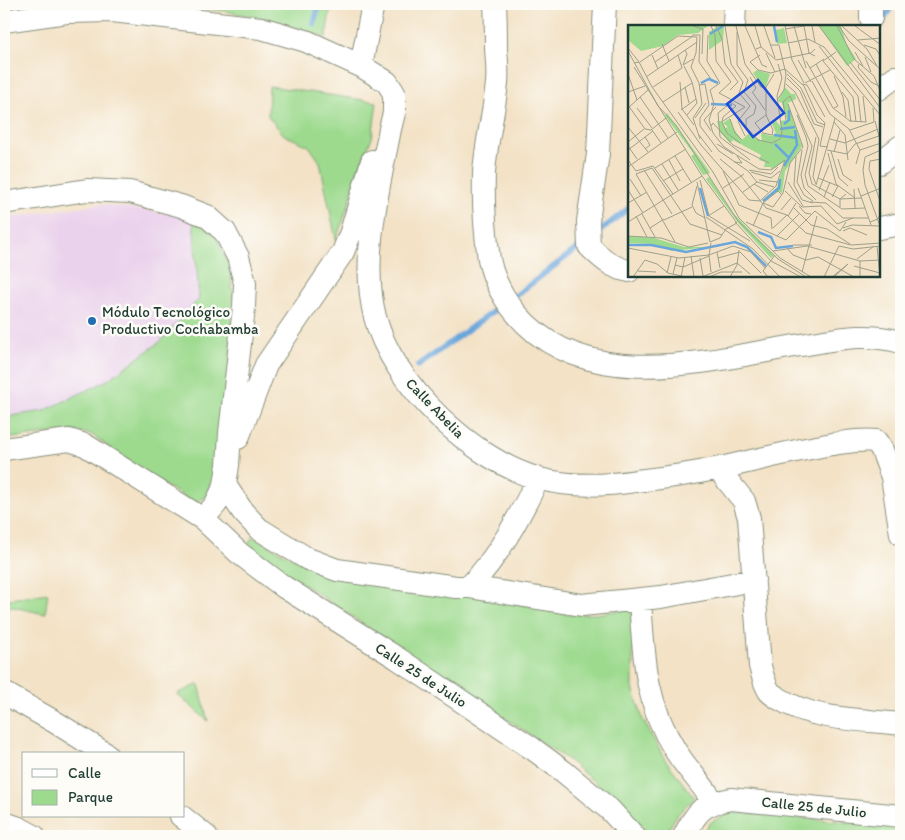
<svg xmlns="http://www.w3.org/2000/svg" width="905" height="840" viewBox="0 0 905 840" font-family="Itim,sans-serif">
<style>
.built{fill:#ead1ec}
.green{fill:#9dda8e;stroke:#5e8c61}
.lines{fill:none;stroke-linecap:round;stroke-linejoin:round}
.stream{stroke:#69a6db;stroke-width:5.5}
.minor-casing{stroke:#89907d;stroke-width:24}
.minor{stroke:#fff;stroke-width:22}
.poi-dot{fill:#1f6fb2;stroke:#fdfcf7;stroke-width:2}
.labels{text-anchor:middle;stroke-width:5;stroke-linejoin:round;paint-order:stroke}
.poi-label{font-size:15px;fill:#1f3d34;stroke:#fdfcf7;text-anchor:start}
.street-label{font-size:15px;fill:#1f3d34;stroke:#fdfcf7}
.inset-river{fill:none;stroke:#69a6db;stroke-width:2.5}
.inset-road{fill:none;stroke:#9ea08c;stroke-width:1}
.view{fill:#1d4ed8;fill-opacity:0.15;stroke:#1d4ed8;stroke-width:2.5}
.inset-edge{fill:none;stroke:#1f3d34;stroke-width:2.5}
</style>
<rect width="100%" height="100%" fill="#fdfcf7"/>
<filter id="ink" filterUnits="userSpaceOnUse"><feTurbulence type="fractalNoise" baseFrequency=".02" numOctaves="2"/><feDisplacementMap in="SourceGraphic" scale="10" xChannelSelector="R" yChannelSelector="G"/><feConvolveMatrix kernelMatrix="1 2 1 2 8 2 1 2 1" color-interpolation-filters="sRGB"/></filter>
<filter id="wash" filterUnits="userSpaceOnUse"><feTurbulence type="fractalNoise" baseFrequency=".0096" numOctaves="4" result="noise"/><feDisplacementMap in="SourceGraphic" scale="20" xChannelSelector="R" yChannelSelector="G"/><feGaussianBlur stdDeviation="1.12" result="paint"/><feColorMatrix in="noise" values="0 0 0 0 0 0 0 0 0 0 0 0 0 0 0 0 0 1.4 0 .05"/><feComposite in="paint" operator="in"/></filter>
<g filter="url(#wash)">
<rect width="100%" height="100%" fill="#f3e2c6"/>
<path class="built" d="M99,204L193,217L199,299L160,342L106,381L44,411L4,417V218Z"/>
<path class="green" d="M142,4H331L326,38L276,21L224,11Z
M269,86L377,102L372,138L359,167L349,204L336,240L320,162L309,146L284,135L268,116Z
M193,217L216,236L230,268L233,295L228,412L213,485L204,498L195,503L150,477L91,434L73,431L4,439V417L44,411L106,381L160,342L199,299Z
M253,537L302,563L515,603L567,614H596L633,608V688L643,720L664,758L694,798L677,815L664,836H651L624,807L568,760L258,554L248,544Z
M48,593L45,614L4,605V600Z
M199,684L208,721L177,694Z
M730,813L761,814L901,827V836H700L711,822Z"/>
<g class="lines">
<path class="stream" d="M314,24L319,4
M879,28L893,4
M595,235L629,208
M511,299L583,244
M418,366L503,304"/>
</g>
</g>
<g filter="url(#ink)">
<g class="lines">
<defs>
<path id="minor" d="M495,4C496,19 496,34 496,49C497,60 498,72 497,83C494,113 486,143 484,173C483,202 485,231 489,259C494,285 508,306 526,324C597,393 714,359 801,345C839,339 863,332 901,342
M605,4L598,154L588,221L589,246C601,258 612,268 629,271
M871,4V18
M4,21L67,12L112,11L261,28L306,41L361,66L387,82L394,93V113L390,129C379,187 360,259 375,317C392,384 473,461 540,479C571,487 604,486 636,481C664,478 692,474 720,468C758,460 795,450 833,444C848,442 861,439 876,441L882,450L892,477L901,534
M734,26L735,4
M361,66L373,4
M879,89L895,77
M879,163L901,146
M4,203L87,190L130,192L181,206L207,216L225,232L238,257L245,283L244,307L230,433L228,465L225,485L216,504L203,519L85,445L69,440L4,449
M879,228L901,224
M238,438L266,365L343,252L351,232L372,161
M718,469L744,501L749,518L760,666C762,674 764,683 769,691C771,694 775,696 778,698C814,721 860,719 901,724
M225,485L243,512L259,529L308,559L337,570L456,587H469L582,605L661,597L754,580
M203,519L239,553L284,587L397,658L533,749L563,771L610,810L634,836
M469,587C499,556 519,517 538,479
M640,600C644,656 644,700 675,750C686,768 702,783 713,802
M4,693L55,722L106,754
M181,816L206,836
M4,823L19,828L34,836
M684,836C697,811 702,804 731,799L901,816"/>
</defs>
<use href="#minor" class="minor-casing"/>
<use href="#minor" class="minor"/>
</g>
</g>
<circle class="poi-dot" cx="92" cy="321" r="5"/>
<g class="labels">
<g class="poi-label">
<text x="102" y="317">Módulo Tecnológico<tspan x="102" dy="17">Productivo Cochabamba</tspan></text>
</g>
<g class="street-label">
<text transform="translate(435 408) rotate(46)" y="5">Calle Abelia</text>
<text transform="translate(421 675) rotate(33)" y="5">Calle 25 de Julio</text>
<text transform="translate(814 807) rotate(6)" y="5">Calle 25 de Julio</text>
</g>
</g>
<g transform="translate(628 25)">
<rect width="252" height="252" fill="#f3e2c6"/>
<path d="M0,1H80L70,8L50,10L35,21L13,26L0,15ZM90,1H96L95,15L81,25V7ZM145,1L149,5L156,3L159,18L149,19ZM191,1H213L218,18L228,34L219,41ZM129,45L142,49L138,61L134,62L125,48ZM157,62L163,69H167L168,74L160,78L174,121L157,146L154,168L150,166L135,177L149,162L157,136L143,145V142H136L137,137L131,135L133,130L105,115L102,118L92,107L89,96H94L97,103L100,102L95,98L102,93L105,103L114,115L121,108L134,116L133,108L143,111L148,108L144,99L148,96L153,102L152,96L159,95L154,78L150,76ZM39,88L79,143L82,148L75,150L63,131L66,129L37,91ZM81,152L105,188L146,230L143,233L112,200L78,154ZM0,211L26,213L56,222H81L44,226L23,219L0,218Z" fill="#9dda8e"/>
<path class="inset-river" d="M146,1L149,17M82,9L95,1M73,58L81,54L90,58M83,79L104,80M156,99L161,95V85M152,104L167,102M146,110L169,113M147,119L161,133M156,141L169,120L167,105M72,163L80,191M135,176L151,163L152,154M130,207L143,212L148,223L165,221M0,220H23L58,227L107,217L119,222L138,241"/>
<path class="inset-road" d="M65,1L75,4L74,29M83,1L87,10L88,36L103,57L91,68L117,82M88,1L94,14L97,39L110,57L102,65M97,1L103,39L115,57L111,68L122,81L110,96L117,111M108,1L117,39L133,62H138M117,1L134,40L139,42M127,1L133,22M136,1L147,33M157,1L164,35L176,58M166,1L178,43M176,1L181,28L187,31M184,1L187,17M191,1L253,84M209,1L226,34L246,51L253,68M211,1L221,16L253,45M214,1L239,24L249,41M227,1L253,20M157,4L176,1M109,7V40L120,55L116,67L128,81L126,89L118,94M64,10H72L71,37L83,54M230,15L253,13M160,18L180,14L196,22L253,91M34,19L41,36M142,20H151L158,49L156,65L149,75M236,20L248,24L253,32M191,21L230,71L233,97M0,23L11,37M128,24L133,22L148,35L183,28L187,24M57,25L59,29L55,40L65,34M0,26L30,81L48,100L110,196L150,234L178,252M208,27L195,36L225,72L228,97M227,27L235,41M138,28L147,47M24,30L30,44M132,30L122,37L130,45L143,48L157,44L176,61L189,90L197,98L192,121L200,122M237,32L243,47M170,35L183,57M178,36L205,83L222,96L238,97M12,37L50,11L69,12L68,28L63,42L71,58L74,79L65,93L72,114M27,37L65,11M222,37L253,76M6,38L11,37L24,62L85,147L111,193L152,233L183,252M188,39L210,81L206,83M231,39L230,42L243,57L253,62M56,41L64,57L69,78L59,90M6,42L74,151M182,43L196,34M0,49L9,75M159,49L173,63L189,97L197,100M206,51L215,72L218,92M18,52L69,17M122,52L128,63L124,68M159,53L172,66L186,99L195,102M184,56L202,89L221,104L232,125M52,57L54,84L66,100M177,58L202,45M158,59L167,67L191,114L185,152L188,159M174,59L179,60L197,92M71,60L77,59L81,80L72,93V101L91,126L120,146L129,157L115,167M25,62L54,43L50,30M57,62L61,78M0,67L17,61M214,67L220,75L223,97M125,68L137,85M235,71L238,97M12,72L40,113M35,77L64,58M102,77L108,81L95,92L94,97L99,108L112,118M160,79L175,122M0,80L17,104L23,105L38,93M100,80L90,88L92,112L122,135M0,83L20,65M9,83L24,103M53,85L68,74M50,87L73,120L121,175L132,176L148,161L157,135L143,145L131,144L96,122L85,108L81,95L86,79L82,65L92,58L79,36L80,10M138,90L145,105L144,110L135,108L127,98ZM138,90V62L146,49M169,90L178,112M67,93L78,78M207,93L206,97L217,110L220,135M102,94L107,108L114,115M118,94V102L130,115L144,118L152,114L154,107L149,71L154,53L150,39M158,95L155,77L162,71L184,121L177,150L180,161L214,184L237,183M95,96L117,82M83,101L85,98L105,120L141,138M0,102L20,127M24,105L33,118M222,105L246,97L245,83M83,106L76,95L88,82M71,110L84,127M17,112L22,120L17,124M178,112L180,121L173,150L176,163L188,175M188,112L181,148L184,159L212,174L233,173M202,114L217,118L250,104M0,117L16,104M89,119L105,129M0,121L9,134M0,125L25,106M174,125L169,157L176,170L185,176M199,125L219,129L227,119L251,111L247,96M203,126L211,153L220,161M206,127L212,105M200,128L208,159L227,173M47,131L63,157M168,131L166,160L174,175L185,178M92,134L113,151L138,183L159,190L178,208L223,220L253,218M210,134L215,150L224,156M253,134L242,136L241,144L253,179M0,135L8,146L25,141L45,169M41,135L52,156M106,137L114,138L109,131M34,139L50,165M228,139L232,125L253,118M0,142L49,107M27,143L58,124M16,145L44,189M121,145L143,149L150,142M95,146L111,180L143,193L144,204M123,147L143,153L152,146M8,149L24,143L62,199L94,210M8,149L47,217M190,153L210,161L204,172M2,154L13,171M72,155L81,191L122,216M131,155L150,157M35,156L55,144M69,157L82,217M129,157L146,162M160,157L175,181M126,159L140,167M188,160L206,97M69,161L64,180L68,188L77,193M95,163L116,149M230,163L243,200M226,164L227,183M0,165L15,188M191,165L201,140M157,166L174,182L193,181L209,199L225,193M233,171L253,163M196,172L202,157M182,177L198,178L215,193H241M0,178L19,167M135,178L145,182L155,168L162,138L175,122M171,181L177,188L183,189M212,182V174L218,169M166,183L183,200L199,204L222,219M153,185L163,173M14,189L27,212M8,191L19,212M80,191L96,181M160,191L168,178M78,192L125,224L152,252M36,195L64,182M0,197L74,151L109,198M107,197L143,236M118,197L158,215M242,197L250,194L253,188M125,201L135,178L150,166L154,170M252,201L237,160L235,145L237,132L253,125M22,203L36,194M145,203L159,190M215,203L224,200L252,201M215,206L222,203L239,210M0,211L33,213L61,222L80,218M149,211L171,189M158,215L187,186L212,206L218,197M82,217L92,213L98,204L109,198M165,220H184M249,221L252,252M158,222L165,230L178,235L190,232L226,252M0,223L51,233L81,230L83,218M145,226L179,221L232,236L253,235M89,227L92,243M63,231L66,252M72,233L75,251M90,233L112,227L133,248M229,234L246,221M143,236L173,252M47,240L55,242L81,231M226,241L252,248M10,246L28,247M83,247L81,230L105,221L123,227L137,243M174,247L189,191M39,248L43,232M45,249L49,233M5,252L17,235L29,239L40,248L58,252M53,252L57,232M74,252L109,238L122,249M81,252L93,247H114M102,252L109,240L111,225M140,252L135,246L147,230M196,252L211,221L225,224L253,221M204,252L220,239L206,252M232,252V236"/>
<path class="view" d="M130,55L156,88L125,112L99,79Z"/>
<rect width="252" height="252" class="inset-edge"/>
</g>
<rect width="905" height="840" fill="none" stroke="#fdfcf7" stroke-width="20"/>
<rect x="22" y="752" width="162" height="65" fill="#fdfcf7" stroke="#a4b0a9"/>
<rect x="32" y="769" width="25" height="8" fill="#ffffff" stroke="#a4b0a9"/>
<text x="68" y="778" font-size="15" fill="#1f3d34">Calle</text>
<rect x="32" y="790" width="25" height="15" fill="#9dda8e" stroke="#a4b0a9"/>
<text x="68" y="802" font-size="15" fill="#1f3d34">Parque</text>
</svg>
